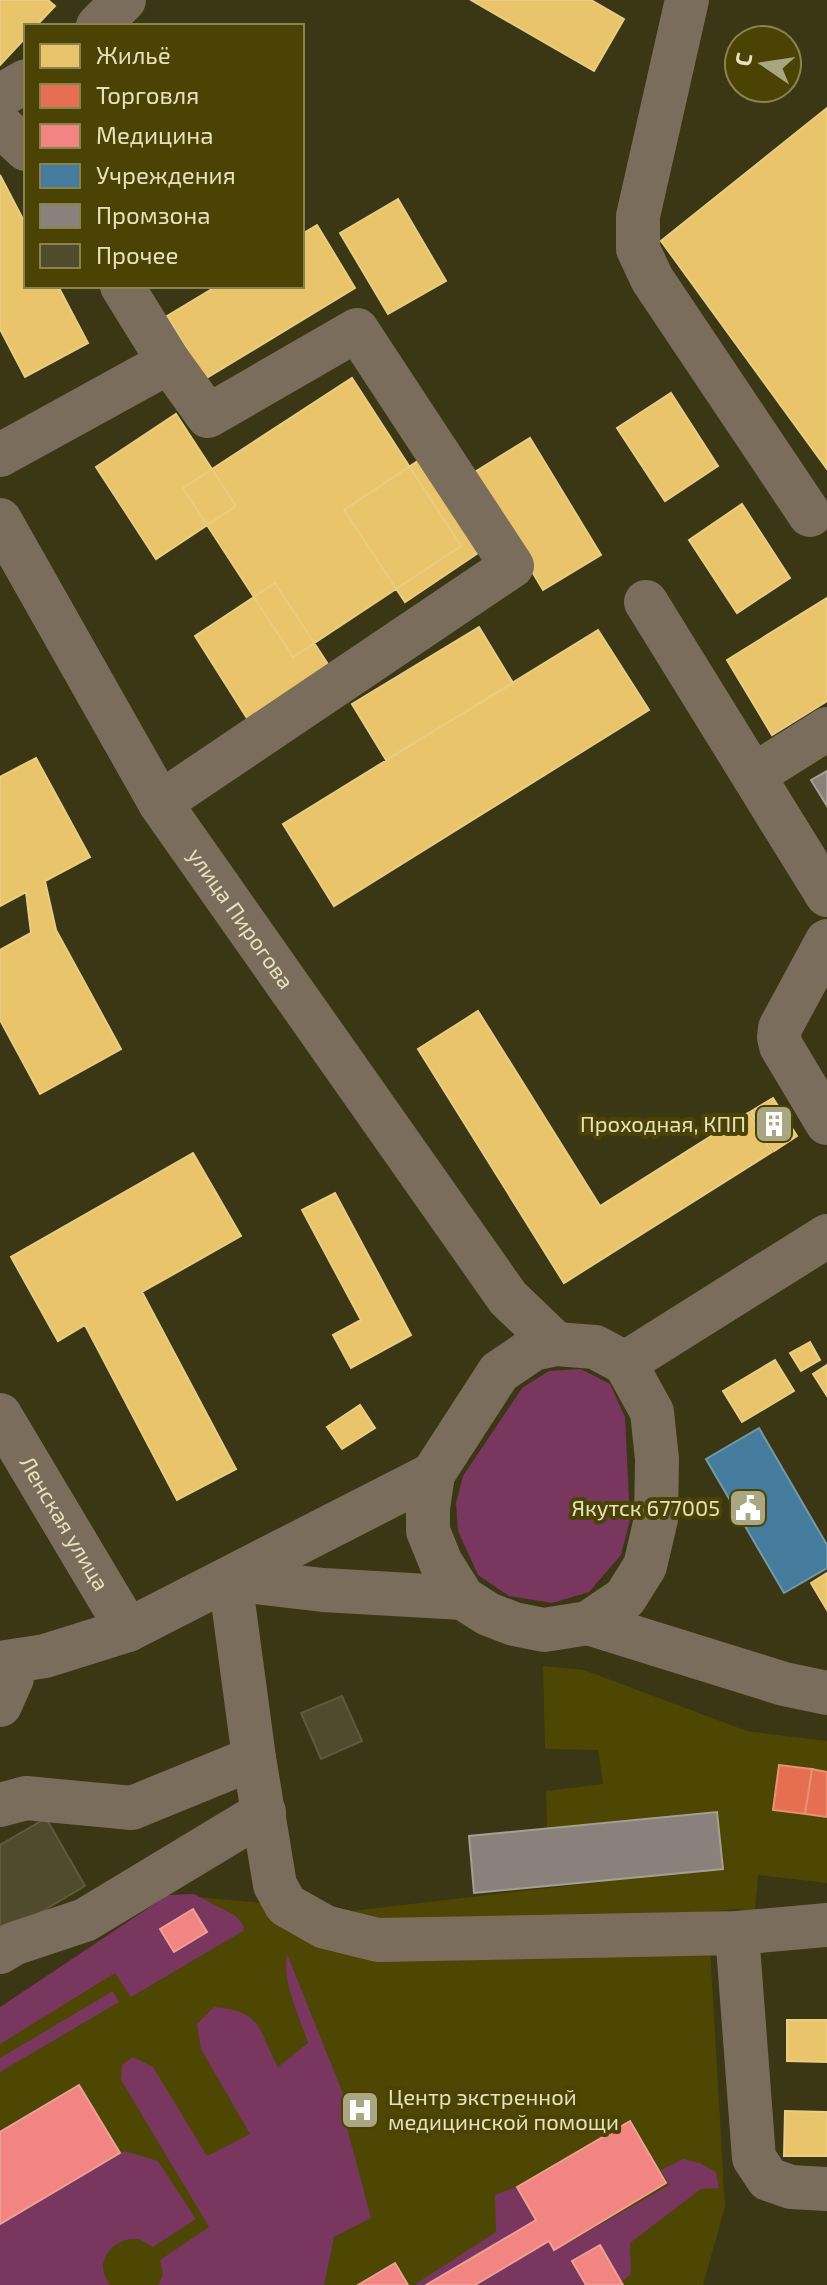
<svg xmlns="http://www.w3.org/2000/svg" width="827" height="2285" viewBox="0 0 827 2285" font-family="'Exo 2',sans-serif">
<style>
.built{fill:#4e4603}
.green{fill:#79365e}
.homes{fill:#e9c46a;stroke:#e8cd83;stroke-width:2}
.shops{fill:#e76f51;stroke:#e79272;stroke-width:2}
.health{fill:#f28482;stroke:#eea094;stroke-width:2}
.public{fill:#457b9d;stroke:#759aa7;stroke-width:2}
.industry{fill:#8a817c;stroke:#a69e90;stroke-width:2}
.building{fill:#4f4b2c;stroke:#5f5a3d;stroke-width:2}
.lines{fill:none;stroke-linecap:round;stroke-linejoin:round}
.minor{stroke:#7b6d5b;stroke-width:44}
.labels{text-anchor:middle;stroke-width:8;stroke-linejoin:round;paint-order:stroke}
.street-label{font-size:22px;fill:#e6e2be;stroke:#4b4304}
.poi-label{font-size:22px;fill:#e6e2be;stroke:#4b4304;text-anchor:end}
</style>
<rect width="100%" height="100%" fill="#3b3614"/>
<path class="built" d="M543,1666L584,1670L747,1731L827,1741V1883L758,1875L755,1911L737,1909L708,1912L725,2207L703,2285H0V2012L175,1895L351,1911L636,1878L474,1893L469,1836L547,1828L546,1791L603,1784L598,1750L545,1749Z"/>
<path class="green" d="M581,1369L610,1384L625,1417L630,1520L621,1555L589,1592L552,1603L509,1596L478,1575L458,1531L456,1503L463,1476L522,1388L549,1371Z
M194,1894L236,1916L244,1926L243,1931L131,1997L115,1973L0,2044V2007L168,1895Z
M287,1954L350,2111L346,2124L371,2218L334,2237L324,2285H158L163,2275L160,2260L209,2227L121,2080L122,2065L133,2057L153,2067L207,2156L250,2134L201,2049L197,2024L214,2007C264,2011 258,2031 278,2067L308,2043C299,2015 282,1983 287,1954Z
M113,1991L119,2002L0,2072V2058Z
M118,2152H128L158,2161L196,2219L153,2247C149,2245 145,2242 141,2240C124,2235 105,2248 103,2266C103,2273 107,2280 110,2285H0V2222Z
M683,2159L700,2163L716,2172L719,2188L701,2189L630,2243L631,2274L618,2285H414L496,2232L495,2195L516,2187L554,2251L669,2185L661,2170Z"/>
<path class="homes" d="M0,0H48L55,6L36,26H26V37L0,65Z
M471,0H591L624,19L594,71Z
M827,108V469L661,241Z
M0,175L26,225V286H58L88,343L25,377L0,329Z
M398,199L446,281L388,314L340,233Z
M317,225L355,288L205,379L167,316L217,286H302V234Z
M352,378L461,546L293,657L183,488Z
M671,393L718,466L665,501L617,428Z
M176,414L236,506L156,559L96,467Z
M530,438L601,555L543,590L473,473Z
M424,457L484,549L405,602L344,510Z
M742,504L790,578L737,613L689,540Z
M275,583L335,675L254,729L195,636Z
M827,598V701L772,735L727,660Z
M479,627L513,683L386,760L352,704Z
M598,630L649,710L334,906L283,824Z
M36,758L90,857L45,881L56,930L121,1049L40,1094L0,1020V950L31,933L26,892L0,906V777Z
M478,1011L600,1206L748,1113L772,1152L564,1283L418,1049Z
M773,1098L797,1136L774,1151L750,1112Z
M193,1153L241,1236L142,1292L236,1469L177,1500L85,1325L58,1341L11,1257Z
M335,1193L411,1335L351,1368L333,1335L361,1320L302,1210Z
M810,1342L820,1360L801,1371L790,1353Z
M775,1360L794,1391L742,1422L723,1391Z
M827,1365V1396L813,1374Z
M360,1405L375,1428L342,1449L327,1427Z
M827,1573V1610L811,1583Z
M787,2020H827V2062L787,2061Z
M785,2111L827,2112V2156H784Z"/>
<path class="shops" d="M779,1765L812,1769L805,1814L773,1810Z
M812,1769L827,1772V1817L805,1814Z"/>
<path class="health" d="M193,1909L207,1932L174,1952L160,1929Z
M79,2085L120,2153L0,2224V2132Z
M630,2121L666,2183L554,2250L549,2241L475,2285H426L536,2220L517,2187Z
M600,2245L623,2285H586L572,2261Z
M395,2263L408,2285H358Z"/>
<path class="public" d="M759,1428L827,1545V1568L784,1593L706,1459Z"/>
<path class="industry" d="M827,771V806L811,780Z
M717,1812L723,1869L474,1893L469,1836Z"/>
<path class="building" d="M342,1696L362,1741L321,1759L301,1713Z
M46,1818L85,1886L0,1936V1845Z"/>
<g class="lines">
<g class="minor">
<path d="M687,0L638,216V249L652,279L810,515"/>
<path d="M98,26L124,0"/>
<path d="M0,96L26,81"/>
<path d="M0,125L26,149"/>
<path d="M0,455L169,362L122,286"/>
<path id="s1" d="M0,520L160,803L508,1298L556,1344"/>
<path d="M646,602L827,895"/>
<path d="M754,775L827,729"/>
<path d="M160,803L512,566L357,330L208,416L169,362"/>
<path d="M827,941L780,1028L779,1037L781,1046L827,1123"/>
<path d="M556,1344L595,1347L625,1363L652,1412L657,1459L656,1519L645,1566L625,1598L588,1623L544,1630L514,1624L488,1614L463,1598L441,1563L428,1531V1508L433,1474L499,1372L533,1349Z"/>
<path d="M625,1363L827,1236"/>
<path id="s2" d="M0,1415L128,1630"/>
<path d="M230,1579L254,1758L275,1885L286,1905L325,1927L378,1940L737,1933L827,1925"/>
<path d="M230,1579L323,1590L463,1598"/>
<path d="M588,1623L784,1684L827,1693"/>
<path d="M0,1663L45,1656L128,1630L433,1474"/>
<path d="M0,1705L12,1678L11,1663"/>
<path d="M0,1805L26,1798L132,1808L254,1758"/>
<path d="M737,1933L754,2158L768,2179L791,2187L827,2189"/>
<path d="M0,1952L13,1944L85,1920L264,1812"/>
</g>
</g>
<defs>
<symbol id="building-square" viewBox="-11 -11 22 22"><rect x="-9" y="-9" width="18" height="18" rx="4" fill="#aaa682" stroke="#4b4304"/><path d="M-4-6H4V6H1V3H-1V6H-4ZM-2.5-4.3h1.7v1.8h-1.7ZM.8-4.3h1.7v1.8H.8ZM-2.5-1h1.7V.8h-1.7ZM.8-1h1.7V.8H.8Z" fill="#fff"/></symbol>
<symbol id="civic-square" viewBox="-11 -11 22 22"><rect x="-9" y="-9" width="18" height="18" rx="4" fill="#aaa682" stroke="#4b4304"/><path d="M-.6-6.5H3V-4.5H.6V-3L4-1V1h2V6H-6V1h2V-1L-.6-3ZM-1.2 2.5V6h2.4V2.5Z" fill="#fff"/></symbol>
<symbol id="hospital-square" viewBox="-11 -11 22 22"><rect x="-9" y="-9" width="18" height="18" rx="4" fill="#aaa682" stroke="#4b4304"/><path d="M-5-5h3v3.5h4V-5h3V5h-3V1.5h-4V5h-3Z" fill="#fff"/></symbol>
</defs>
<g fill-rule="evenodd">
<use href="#building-square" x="752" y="1102" width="44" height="44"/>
<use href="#civic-square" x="726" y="1486" width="44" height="44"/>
<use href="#hospital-square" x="338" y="2088" width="44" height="44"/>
</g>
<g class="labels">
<g class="street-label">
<text dy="8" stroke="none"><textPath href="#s1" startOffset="466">улица Пирогова</textPath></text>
<text dy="8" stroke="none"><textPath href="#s2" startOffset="126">Ленская улица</textPath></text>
</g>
<g class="poi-label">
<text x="746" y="1132">Проходная, КПП</text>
<text x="720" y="1516">Якутск 677005</text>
<text x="388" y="2105" text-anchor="start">Центр экстренной<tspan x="388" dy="25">медицинской помощи</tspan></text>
</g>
</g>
<rect x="24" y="24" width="280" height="264" fill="#4b4304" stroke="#89834e" stroke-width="2"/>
<rect x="40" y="44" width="40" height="24" fill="#e9c46a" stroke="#89834e" stroke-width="2"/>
<text x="96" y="64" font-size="24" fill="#e6e2be">Жильё</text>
<rect x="40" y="84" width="40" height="24" fill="#e76f51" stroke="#89834e" stroke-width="2"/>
<text x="96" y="104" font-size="24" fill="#e6e2be">Торговля</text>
<rect x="40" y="124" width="40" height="24" fill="#f28482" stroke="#89834e" stroke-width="2"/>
<text x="96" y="144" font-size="24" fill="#e6e2be">Медицина</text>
<rect x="40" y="164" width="40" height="24" fill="#457b9d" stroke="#89834e" stroke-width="2"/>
<text x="96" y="184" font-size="24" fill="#e6e2be">Учреждения</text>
<rect x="40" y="204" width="40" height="24" fill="#8a817c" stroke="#89834e" stroke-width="2"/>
<text x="96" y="224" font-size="24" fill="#e6e2be">Промзона</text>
<rect x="40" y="244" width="40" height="24" fill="#4f4b2c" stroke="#89834e" stroke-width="2"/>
<text x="96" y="264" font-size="24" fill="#e6e2be">Прочее</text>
<g transform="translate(763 64) rotate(283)"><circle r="38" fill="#4b4304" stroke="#89834e" stroke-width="2"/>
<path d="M0-6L14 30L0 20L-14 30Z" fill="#aaa682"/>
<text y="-12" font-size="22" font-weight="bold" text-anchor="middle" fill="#e6e2be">С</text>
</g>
</svg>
